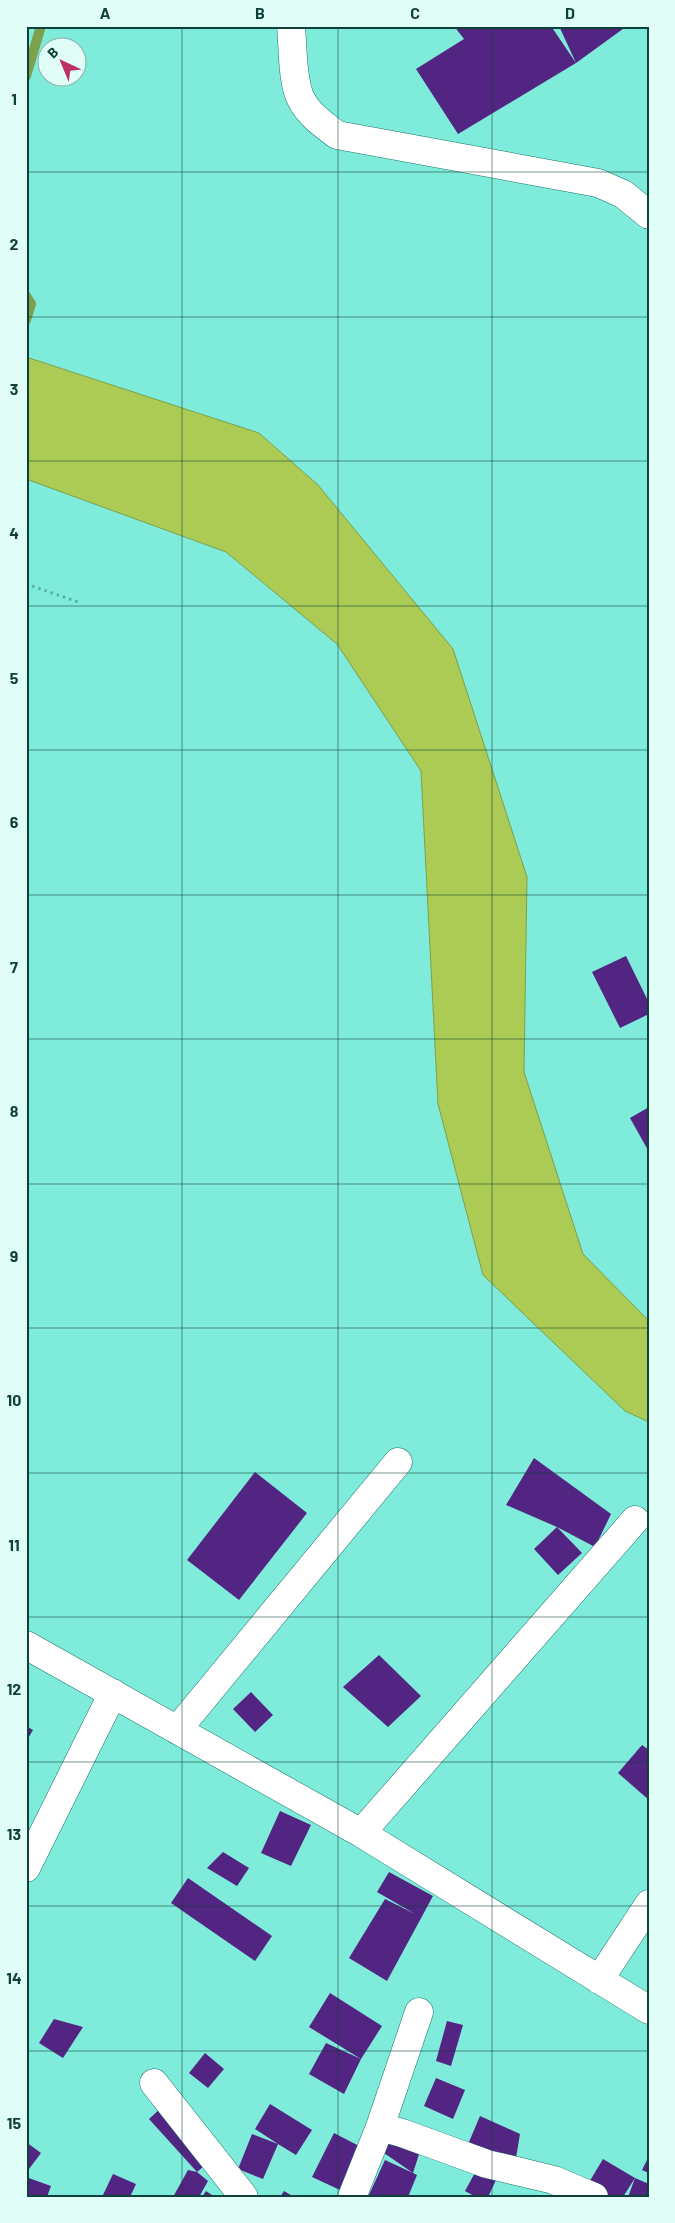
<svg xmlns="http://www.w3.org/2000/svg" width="675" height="2223" viewBox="0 0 675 2223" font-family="Barlow,sans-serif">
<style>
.water{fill:#abcb54;stroke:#7ca14c}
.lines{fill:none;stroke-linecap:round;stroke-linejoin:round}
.stream{stroke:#7ca14c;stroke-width:10}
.building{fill:#532583}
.street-casing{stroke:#1b756a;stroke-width:29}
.path{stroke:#57aea0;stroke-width:3;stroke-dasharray:2.5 4;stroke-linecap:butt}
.street{stroke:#fff;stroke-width:28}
.grid{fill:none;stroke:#0f4039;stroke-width:1;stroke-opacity:0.55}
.neatline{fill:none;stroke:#0f4039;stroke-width:2}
.grid-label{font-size:16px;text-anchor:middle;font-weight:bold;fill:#0f4039}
</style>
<rect width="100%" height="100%" fill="#7febda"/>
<path class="water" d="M26,357L259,433L318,485L453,649L527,877L524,1072L583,1254L649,1321V1422L625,1411L483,1275L438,1104L421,771L337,644L226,552L26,479Z"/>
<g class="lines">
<path class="stream" d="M26,76L41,26
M26,296L31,304L26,320"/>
</g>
<path class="building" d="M454,26H551L576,63L458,134L416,69L464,39Z
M559,26H627L576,63Z
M626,956L649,1003V1014L620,1028L592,972Z
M649,1107V1152L630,1118Z
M534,1458L611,1514L595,1547L557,1527L582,1553L558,1575L534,1549L557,1527L506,1505Z
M255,1472L307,1513L239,1600L187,1560Z
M379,1655L421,1696L388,1727L343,1687Z
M251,1692L273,1715L255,1732L233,1709Z
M26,1726L33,1730L26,1742Z
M642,1745L649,1750V1800L618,1773Z
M280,1811L311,1825L291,1866L261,1853Z
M223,1852L249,1868L237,1886L207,1868Z
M389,1872L433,1896L387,1981L349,1958L385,1899L415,1914L377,1892Z
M188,1878L272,1936L255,1961L171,1903Z
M330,1993L382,2026L361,2059L309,2027Z
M54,2019L83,2027L63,2058L39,2043Z
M447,2021L463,2025L451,2066L436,2061Z
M326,2043L361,2059L344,2094L309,2074Z
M205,2053L224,2069L208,2088L189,2073Z
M436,2078L465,2090L453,2119L424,2106Z
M270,2104L312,2130L296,2155L278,2144L263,2179L238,2169L252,2134L278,2144L255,2129Z
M162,2107L210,2161L197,2172L149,2119Z
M480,2116L520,2134L514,2170L466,2149Z
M334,2133L361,2147L340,2190L312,2177Z
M389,2138L421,2148L413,2173L417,2175L408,2197H368L385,2160L413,2173L384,2153Z
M26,2142L41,2153L26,2173Z
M649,2156V2173L642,2170Z
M603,2159L635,2178L623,2197H608L588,2184Z
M477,2169L496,2180L488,2197H476L465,2191Z
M188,2170L197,2172L208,2181L199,2197H173Z
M113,2174L136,2184L130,2197H102Z
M26,2177L51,2186L47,2197H26Z
M635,2178L649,2184V2197H628Z
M206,2191L215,2197H202Z
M284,2191L294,2197H280Z"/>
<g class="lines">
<defs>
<path id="street" d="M291,26C293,47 292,82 301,99C309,115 324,125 337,135L598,183L623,194L649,215
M26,1645L361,1833L649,2010
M177,1730L398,1462
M361,1833L635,1520
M26,1868L113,1693
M599,1980L649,1904
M154,2083L244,2197
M380,2127L402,2133L487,2164L554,2180L594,2197
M352,2197L380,2127L419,2012"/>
</defs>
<use href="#street" class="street-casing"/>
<path class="path" d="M26,584L81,603"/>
<use href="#street" class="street"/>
</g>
<path class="grid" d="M182,26V2197M338,26V2197M492,26V2197M26,172H649M26,317H649M26,461H649M26,606H649M26,750H649M26,895H649M26,1039H649M26,1184H649M26,1328H649M26,1473H649M26,1617H649M26,1762H649M26,1906H649M26,2051H649"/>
<rect width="675" height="2223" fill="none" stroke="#e0fdf7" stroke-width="55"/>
<g transform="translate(62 62) rotate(316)"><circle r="24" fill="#e0fdf7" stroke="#8cb1ab"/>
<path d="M0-4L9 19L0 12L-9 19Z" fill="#bc3066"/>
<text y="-8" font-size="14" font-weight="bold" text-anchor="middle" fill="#0f4039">B</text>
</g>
<rect x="28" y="28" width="620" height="2168" class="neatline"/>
<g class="grid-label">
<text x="105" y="19">A</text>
<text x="260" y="19">B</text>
<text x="415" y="19">C</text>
<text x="570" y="19">D</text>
<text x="14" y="105">1</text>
<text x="14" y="250">2</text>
<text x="14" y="395">3</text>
<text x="14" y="539">4</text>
<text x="14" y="684">5</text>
<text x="14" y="828">6</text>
<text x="14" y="973">7</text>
<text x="14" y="1117">8</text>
<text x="14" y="1262">9</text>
<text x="14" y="1406">10</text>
<text x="14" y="1551">11</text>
<text x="14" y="1695">12</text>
<text x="14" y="1840">13</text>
<text x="14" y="1984">14</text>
<text x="14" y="2129">15</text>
</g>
</svg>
